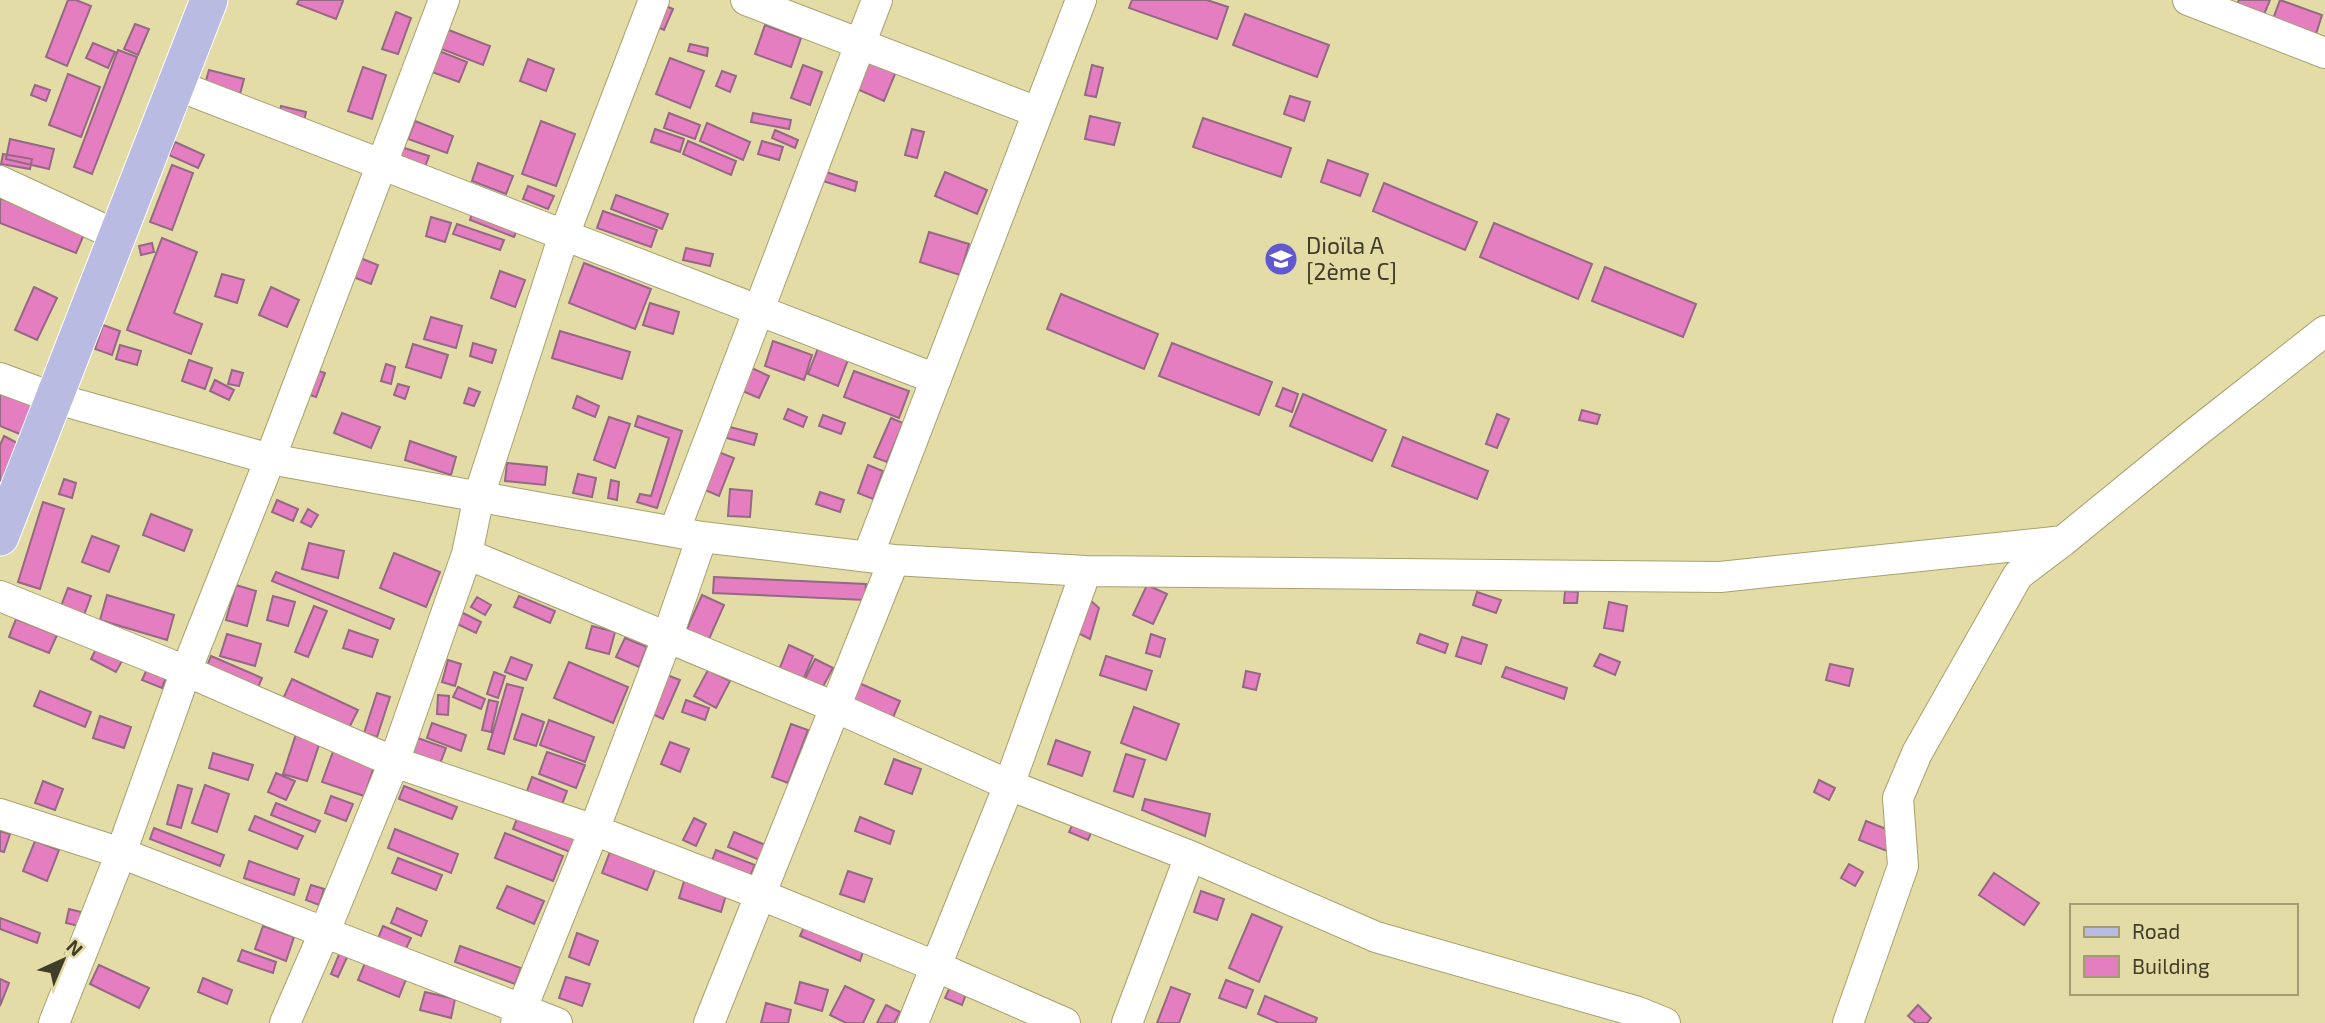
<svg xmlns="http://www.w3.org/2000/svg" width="2325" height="1023" viewBox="0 0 2325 1023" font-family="'Exo 2',sans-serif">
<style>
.building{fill:#e47ec1;stroke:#956884;stroke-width:2}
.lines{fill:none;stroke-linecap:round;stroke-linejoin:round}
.minor-casing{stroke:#a7a16e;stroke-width:32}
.major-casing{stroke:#fff;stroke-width:39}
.minor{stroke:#fff;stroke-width:30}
.major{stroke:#b9bbe2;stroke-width:37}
.labels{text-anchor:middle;stroke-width:6;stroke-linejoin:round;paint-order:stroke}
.poi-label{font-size:23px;fill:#403d28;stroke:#e3dca7;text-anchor:start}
</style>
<rect width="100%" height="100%" fill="#e3dca7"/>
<path class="building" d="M68,0H76L91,6L67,66L46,57Z
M299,0H342L343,1L336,19L297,4Z
M1132,0H1207L1228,7L1217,39L1129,8Z
M2239,0H2270L2263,17L2236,6Z
M2280,0L2322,15L2316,34L2273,19Z
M664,5L673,9L664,30L655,26Z
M396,12L411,18L398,54L382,49Z
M1245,14L1329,45L1317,77L1233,45Z
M135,24L149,29L138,55L124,49Z
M765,25L801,38L791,67L755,54Z
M446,29L490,46L483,65L439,48Z
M93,43L115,52L108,68L86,58Z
M690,44L708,48L707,56L688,51Z
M429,47L467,62L459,82L421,68Z
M118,50L137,57L92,174L74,167Z
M670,58L704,71L690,108L656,94Z
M869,58L897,69L884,101L857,89Z
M528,59L554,69L546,91L520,81Z
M803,65L822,72L810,105L791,98Z
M1092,65L1103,68L1096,97L1085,95Z
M363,67L386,75L372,119L348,111Z
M209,70L244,79L240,94L205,84Z
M722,71L736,76L730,92L716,86Z
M68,74L100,87L81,137L49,125Z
M35,85L50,90L46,101L31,95Z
M1290,96L1310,102L1304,121L1284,114Z
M281,106L306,112L303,126L278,120Z
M669,113L700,125L695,139L664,128Z
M753,113L791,120L789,129L751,122Z
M1090,116L1120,123L1114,145L1085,139Z
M1203,118L1291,148L1281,177L1193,147Z
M415,121L453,136L447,153L408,139Z
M541,121L575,134L556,186L522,174Z
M707,123L750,142L743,160L700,141Z
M655,129L684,139L680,152L651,142Z
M912,129L924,132L917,158L905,155Z
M775,130L798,140L795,148L772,138Z
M10,139L54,149L49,169L6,159Z
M688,141L736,161L731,175L683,154Z
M762,141L783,147L779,160L758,154Z
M175,142L204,155L198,168L169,155Z
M395,145L429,156L425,167L391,156Z
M3,154L32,159L30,169L1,164Z
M1328,160L1368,174L1360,196L1321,182Z
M478,163L513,176L506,194L472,181Z
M172,165L193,173L172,230L150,222Z
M823,171L857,182L855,191L820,180Z
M945,172L987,190L977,214L935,196Z
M1384,183L1477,222L1465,250L1373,211Z
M528,186L554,196L548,209L523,199Z
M616,195L668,214L662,229L611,209Z
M0,198L85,232L76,253L0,223Z
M473,210L518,227L514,237L470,220Z
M603,211L657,230L651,247L597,228Z
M431,217L451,223L445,242L426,236Z
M1494,223L1592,264L1578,299L1480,257Z
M457,224L504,240L500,250L453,234Z
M929,232L969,244L960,275L920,262Z
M162,238L197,252L174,313L202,324L191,354L127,330Z
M152,243L154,252L141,255L139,246Z
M686,248L713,254L710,266L683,260Z
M355,256L378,265L371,284L348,275Z
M584,263L651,289L635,329L569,303Z
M1605,267L1696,304L1683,337L1592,301Z
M500,271L525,280L515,307L491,298Z
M222,274L244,280L237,303L215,296Z
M34,287L57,298L37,340L15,330Z
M271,287L299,300L287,327L259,315Z
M1061,294L1158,334L1144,369L1047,329Z
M650,303L679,312L673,334L643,325Z
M431,317L462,326L456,348L424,339Z
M103,325L120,331L112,355L95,349Z
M560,331L630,352L622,379L552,358Z
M773,341L812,355L804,380L765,366Z
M473,343L496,350L492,363L470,356Z
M1172,343L1272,382L1259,415L1159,376Z
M413,344L448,355L441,378L406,367Z
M120,345L141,351L137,365L116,359Z
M819,346L849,357L838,386L808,374Z
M189,360L212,368L205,389L182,381Z
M386,364L395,367L391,384L381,381Z
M745,365L769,376L759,398L735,388Z
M313,369L325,373L316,397L304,393Z
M232,370L243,373L239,386L228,384Z
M854,371L909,391L899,418L844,397Z
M215,380L234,390L229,400L210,391Z
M0,384L36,398L22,435L0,426Z
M398,384L409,387L405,399L394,395Z
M469,388L480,392L474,406L464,403Z
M1283,388L1298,394L1292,412L1276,406Z
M1303,394L1386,430L1372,461L1290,426Z
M577,396L599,406L595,417L573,408Z
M788,409L807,417L803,427L784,419Z
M1582,410L1600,415L1597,424L1579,420Z
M342,413L380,427L371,448L334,433Z
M1497,414L1509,419L1497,448L1486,444Z
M823,415L845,423L841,434L819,426Z
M638,416L682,431L657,508L637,502L640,494L651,496L669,438L635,426Z
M609,417L630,424L615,468L594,460Z
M891,418L903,423L887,462L874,457Z
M722,425L757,434L754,445L719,436Z
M4,436L21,445L3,482L0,480V445Z
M1403,437L1488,471L1477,499L1392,466Z
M410,441L456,457L451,475L405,460Z
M713,450L734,458L719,496L698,487Z
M507,463L547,467L545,485L505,481Z
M868,465L883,471L873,499L858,493Z
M578,474L596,478L592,497L573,493Z
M64,479L76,483L72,498L59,494Z
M611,480L619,482L617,500L608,498Z
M730,489L752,491L750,517L728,516Z
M820,492L844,500L840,512L816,504Z
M277,500L298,509L293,521L272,512Z
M43,502L64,509L40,589L18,582Z
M308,509L318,515L311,527L301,522Z
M151,514L192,530L184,551L143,535Z
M92,536L119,546L109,572L82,562Z
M309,543L344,551L338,578L302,569Z
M394,553L440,572L426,607L380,588Z
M276,572L394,619L390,629L272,581Z
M714,577L866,584L865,600L713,593Z
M236,585L256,591L247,626L226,620Z
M1147,585L1167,594L1153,624L1133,615Z
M68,588L91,596L84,615L61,606Z
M1565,591L1578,592L1577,603H1564Z
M1477,592L1501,600L1496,613L1473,605Z
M107,595L174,615L167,640L100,620Z
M702,595L724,605L705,648L683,638Z
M273,596L295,602L288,626L267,620Z
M519,596L555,611L550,623L514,607Z
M477,597L491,605L485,615L471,607Z
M1090,600L1099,608L1090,639L1078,633Z
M1609,602L1627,606L1623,631L1604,628Z
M314,606L327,611L308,657L295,652Z
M459,611L481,622L476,633L453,622Z
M16,619L57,635L49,653L9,637Z
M592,626L615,632L609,654L586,648Z
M349,630L378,640L372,657L343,648Z
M227,634L261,644L255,666L220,656Z
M1151,634L1165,639L1160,657L1146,653Z
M1420,634L1448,644L1445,653L1417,643Z
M1462,637L1487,645L1481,664L1456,656Z
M625,638L647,647L639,667L616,657Z
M789,645L813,656L799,690L775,680Z
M97,647L123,659L116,672L91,659Z
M1600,654L1620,662L1615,675L1594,666Z
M211,656L262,678L257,690L206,669Z
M1106,656L1152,671L1146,690L1100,675Z
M511,657L532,665L526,680L505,672Z
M815,659L833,668L820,692L803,683Z
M448,660L461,664L455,686L442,682Z
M569,662L628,687L613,723L554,698Z
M1830,664L1853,669L1849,686L1826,680Z
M148,667L167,675L162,688L142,680Z
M1506,667L1567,688L1564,699L1502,677Z
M708,670L730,681L716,708L694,696Z
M1246,671L1260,674L1256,690L1243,687Z
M494,672L505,676L498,698L487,694Z
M667,675L680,680L663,719L650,713Z
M292,679L358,710L348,730L283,699Z
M859,683L900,701L889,727L848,709Z
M507,684L523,688L504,754L488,749Z
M458,687L485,699L481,709L453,697Z
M40,691L91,712L85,727L34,706Z
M377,693L390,697L377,737L364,733Z
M438,695L449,696L448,715L437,714Z
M489,700L498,702L491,732L482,730Z
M686,700L709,708L705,720L682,712Z
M1134,707L1179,724L1166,760L1121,743Z
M522,714L544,722L536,746L514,739Z
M100,716L131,727L124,748L93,738Z
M549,720L594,737L585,762L540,745Z
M432,723L466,735L461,751L427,738Z
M791,724L808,730L788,783L772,777Z
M297,731L321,739L307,781L283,774Z
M415,737L446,748L438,769L407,758Z
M1056,740L1090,752L1082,776L1048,764Z
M670,742L689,749L680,772L661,764Z
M335,746L376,761L364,796L322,782Z
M547,752L585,765L576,788L539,774Z
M213,753L253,765L248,780L209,768Z
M1126,754L1145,760L1133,797L1114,791Z
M894,759L921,769L912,794L885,784Z
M276,773L295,781L286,800L268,792Z
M532,777L567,791L561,807L526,794Z
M1819,780L1835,788L1829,800L1814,792Z
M43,781L63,789L55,810L35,803Z
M178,785L192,789L181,828L167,824Z
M205,785L229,794L217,832L192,823Z
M404,786L457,807L452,819L399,799Z
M331,796L353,804L346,821L325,813Z
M1145,799L1210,814L1205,836L1142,810Z
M276,803L320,821L315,832L271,815Z
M520,811L577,835L570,852L513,829Z
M255,816L303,836L297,849L249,830Z
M860,817L894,831L890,844L855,831Z
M694,818L706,824L696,846L683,840Z
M1075,819L1093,828L1088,840L1069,832Z
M1866,821L1894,832L1887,851L1859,840Z
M154,828L224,855L220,866L150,839Z
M395,829L458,854L451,873L388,848Z
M0,831L10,834L4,852L0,851Z
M734,832L768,846L762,861L728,847Z
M505,833L563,856L553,881L495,858Z
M35,841L59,850L47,881L23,871Z
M611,849L656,867L647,890L602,873Z
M716,850L755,865L748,881L710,866Z
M398,858L442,875L436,890L392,873Z
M249,861L299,879L294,895L244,878Z
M1849,864L1863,872L1855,886L1841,878Z
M848,871L872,879L864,902L840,894Z
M1994,873L2039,903L2024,925L1979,895Z
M685,878L727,892L721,912L679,898Z
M311,885L324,889L319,905L306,900Z
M507,886L544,901L534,924L497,908Z
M1201,891L1224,899L1217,920L1194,912Z
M397,908L427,921L421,936L391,923Z
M69,909L81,912L79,926L66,923Z
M1252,914L1282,927L1259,982L1229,968Z
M0,918L40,933L37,943L0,929Z
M263,926L294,937L286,961L255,949Z
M383,926L411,938L402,957L375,946Z
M804,927L863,952L860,961L800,936Z
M577,933L598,941L589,965L569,957Z
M460,946L521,968L515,984L455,962Z
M242,950L276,962L273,973L238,961Z
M340,952L348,955L338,977L331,974Z
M365,963L406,979L399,997L358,980Z
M99,965L149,988L139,1008L90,984Z
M566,977L590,984L582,1006L559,998Z
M203,978L232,990L227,1004L198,992Z
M0,979L9,983L0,1006Z
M1226,980L1253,990L1246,1008L1219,998Z
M800,982L828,990L822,1011L795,1003Z
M845,986L874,1000L863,1023H846L830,1015Z
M950,987L966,994L962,1005L945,998Z
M1171,987L1190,994L1179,1023H1157Z
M425,992L455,999L451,1018L420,1010Z
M1265,996L1317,1018L1315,1023H1279L1258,1014Z
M766,1003L791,1010L788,1023H761Z
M886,1005L900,1012L894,1023H877Z
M1918,1005L1931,1018L1927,1023H1916L1908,1016Z"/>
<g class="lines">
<defs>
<path id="minor" d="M746,0L1037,112
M2188,0L2325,53
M176,85L936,379
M0,181L116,235
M0,378L54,398L270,459L702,537L894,560L1086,571L1720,577L2063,541L2194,434L2325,331
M674,532L877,0
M467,554L837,708L1009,785L1190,856L1376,937L1638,1012L1665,1023
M868,556L1081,0
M0,596L186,671L394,762L594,830L759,894L935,966L1065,1023
M0,814L121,853L557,1023
M54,1023L121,853L186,671L270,459L444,0
M285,1023L325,931L394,762L467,554L479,496L564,235L654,0
M516,1023L594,830L667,638L702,537
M709,1023L894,560
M913,1023L1009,785L1086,571
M1127,1023L1190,856
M1848,1023L1903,866L1898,798L1917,753L2018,575L2063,541"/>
<path id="major" d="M0,537L209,0"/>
</defs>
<use href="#minor" class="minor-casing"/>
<use href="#major" class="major-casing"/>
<use href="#minor" class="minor"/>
<use href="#major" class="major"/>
</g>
<defs>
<symbol id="school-disc" viewBox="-11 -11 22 22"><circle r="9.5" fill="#6158d1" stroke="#e3dca7"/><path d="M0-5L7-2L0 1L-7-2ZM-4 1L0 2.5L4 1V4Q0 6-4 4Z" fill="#fff"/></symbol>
</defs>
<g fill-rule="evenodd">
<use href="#school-disc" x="1262" y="240" width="38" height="38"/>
</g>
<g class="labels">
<g class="poi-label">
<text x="1306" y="254">Dioïla A<tspan x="1306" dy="26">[2ème C]</tspan></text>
</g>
</g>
<rect x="2070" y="904" width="228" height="91" fill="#e3dca7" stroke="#a29c74" stroke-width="2"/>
<rect x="2084" y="927" width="35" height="10" fill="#b9bbe2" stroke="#a29c74" stroke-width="2"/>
<text x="2132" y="939" font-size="21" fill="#403d28">Road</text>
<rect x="2084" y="956" width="35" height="21" fill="#e47ec1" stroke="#a29c74" stroke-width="2"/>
<text x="2132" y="974" font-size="21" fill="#403d28">Building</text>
<g transform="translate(63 960) rotate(44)" stroke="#e3dca7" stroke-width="5" paint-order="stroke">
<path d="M0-5L12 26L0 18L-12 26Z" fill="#403d28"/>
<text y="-10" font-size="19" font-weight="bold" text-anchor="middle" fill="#403d28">N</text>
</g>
</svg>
